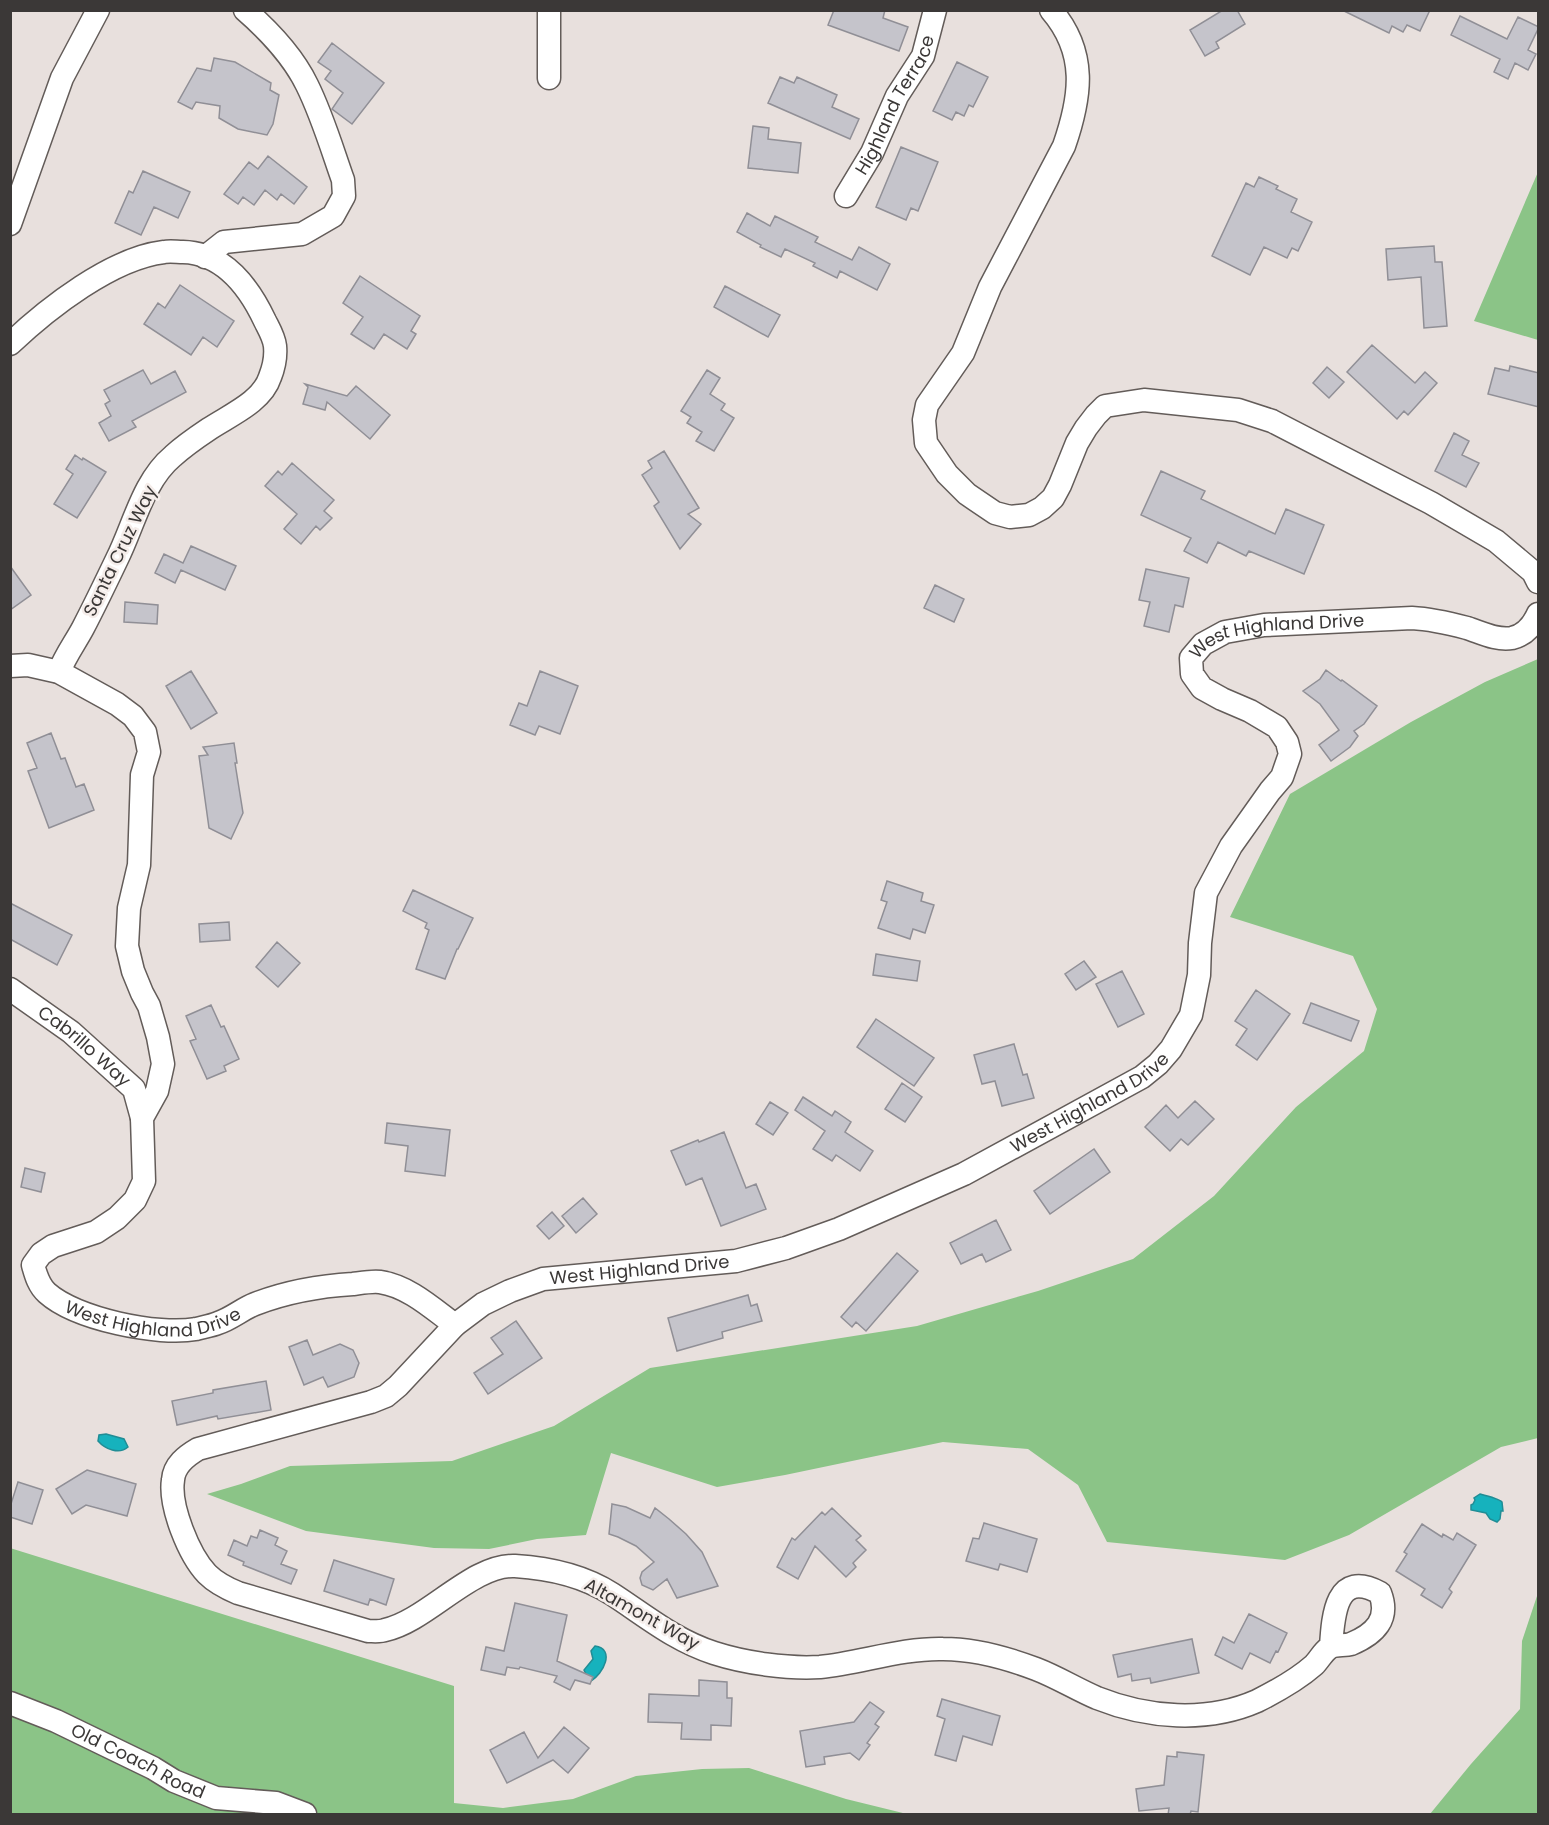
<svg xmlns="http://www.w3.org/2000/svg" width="1549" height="1825" viewBox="0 0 1549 1825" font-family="Poppins,sans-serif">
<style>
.green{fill:#8bc487}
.water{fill:#16b2bd;stroke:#218d95;stroke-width:1.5}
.building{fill:#c5c4cb;stroke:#908f96;stroke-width:1.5}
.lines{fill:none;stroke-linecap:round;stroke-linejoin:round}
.street-casing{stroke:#635c59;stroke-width:25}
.street{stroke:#fff;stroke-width:22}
.labels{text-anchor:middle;stroke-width:5;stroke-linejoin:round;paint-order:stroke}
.street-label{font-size:18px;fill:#3b3837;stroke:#f5edea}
</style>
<rect width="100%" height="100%" fill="#e8e0dd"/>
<path class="green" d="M1538,172V340L1474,321Z
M1538,659V1438L1501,1447L1349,1535L1285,1560L1107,1542L1078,1485L1028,1449L943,1442L785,1475L717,1487L611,1453L586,1535L537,1539L489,1549L434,1548L306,1531L207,1494L241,1484L290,1466L452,1461L554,1426L650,1368L917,1326L1038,1291L1133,1259L1214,1196L1296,1107L1364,1051L1377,1009L1353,956L1230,917L1290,794L1411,722L1485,682Z
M10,1548L454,1686V1803L503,1808L573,1799L636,1776L702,1769L749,1768L846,1799L907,1814H11Z
M1538,1593V1814H1430L1471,1764L1520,1709L1522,1641Z"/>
<path class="water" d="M106,1434L124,1439L128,1447C119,1455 105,1449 98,1441L99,1435Z
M1480,1494C1484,1495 1499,1499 1502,1502L1503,1511H1501L1500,1519L1497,1522L1490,1519L1486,1513L1471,1510V1505L1473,1504L1475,1500L1474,1498Z
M595,1646C616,1649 603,1674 591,1681L588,1678L584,1670L593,1659L591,1651Z"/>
<path class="building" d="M834,10H885L883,18L908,27L899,51L828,25Z
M1223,10H1237L1245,24L1216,42L1219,48L1205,56L1190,30Z
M1342,10H1430L1420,31L1407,25L1403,32L1392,26L1389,33Z
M1460,16L1507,39L1518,17L1539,27L1528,50L1536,54L1528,70L1515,63L1508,79L1494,72L1500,59L1451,35Z
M332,43L384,83L352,124L332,109L343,93L325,79L331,71L318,62Z
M214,58L235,62L271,83L270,90L279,95L273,124L267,135L238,129L219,118L220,106L196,102L192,109L178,102L197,68L211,71Z
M957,62L988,77L973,107L969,105L964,116L956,112L952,120L933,111Z
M780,77L794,83L797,77L837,95L832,107L859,119L850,139L768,103Z
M753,126L769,128L768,139L801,143L798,173L748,168Z
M901,147L938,162L918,211L911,208L906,220L876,207Z
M268,156L307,187L294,204L281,194L277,200L265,190L254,205L243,197L238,204L224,194L249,162L258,169Z
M143,171L190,192L178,218L154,207L141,235L115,223L129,191L133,193Z
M1259,177L1278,186L1276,189L1297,199L1291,212L1312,222L1298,251L1292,248L1287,258L1264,247L1250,275L1212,256L1246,183L1254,187Z
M747,213L770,226L775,216L818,237L815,242L852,260L859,247L890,264L877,290L840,271L837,278L813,266L815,263L785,249L781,257L760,247L761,245L737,232Z
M1434,246L1435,262H1442L1447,326L1424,328L1421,277L1388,280L1386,249Z
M360,276L420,316L411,331L416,334L407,349L384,334L374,349L351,334L363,317L343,303Z
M180,285L234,321L217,347L203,337L191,355L144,324L158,303L165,308Z
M725,286L780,315L768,337L714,307Z
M1372,345L1415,383L1425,372L1437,383L1408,415L1404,411L1397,419L1347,372Z
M1510,366L1539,373V407L1488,394L1495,368L1509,371Z
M1327,367L1344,382L1329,398L1313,383Z
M143,370L151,384L175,371L186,392L132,421L136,427L109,441L99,423L111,416L105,404L110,401L104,390Z
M707,370L720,378L710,394L725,404L721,410L734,418L714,451L696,441L702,432L687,423L691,417L681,411Z
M305,384L347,396L356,386L390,415L370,439L327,402L325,410L303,404L308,387Z
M1454,433L1469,441L1462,455L1479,463L1466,487L1435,471Z
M664,451L699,508L688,514L701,524L680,549L654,506L659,502L642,475L652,468L648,461Z
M75,455L82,460L83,458L106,472L77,518L54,504L73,474L66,469Z
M292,463L334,500L324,511L332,518L320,530L316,526L301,544L284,529L297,514L265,486L278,471L282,475Z
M1161,471L1205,491L1201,499L1275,534L1286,509L1324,525L1304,574L1249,551L1246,556L1218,542L1207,563L1184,551L1191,538L1141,515Z
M191,546L236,566L225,590L181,570L175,583L155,573L164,554L183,563Z
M10,566L31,595L10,610Z
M1146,569L1189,578L1183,607L1175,605L1169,632L1144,626L1150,602L1139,600Z
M935,585L964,599L954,622L924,608Z
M125,602L158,605L157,624L124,622Z
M1326,670L1341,681L1342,680L1377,706L1364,724L1354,731L1358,736L1350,747L1331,761L1319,745L1339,730L1320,704L1303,691L1320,679Z
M191,671L217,713L191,729L166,686Z
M540,671L578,686L560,734L539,726L535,735L510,725L519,703L527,706Z
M51,733L61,759L65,758L76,787L84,784L94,810L49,828L28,771L37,768L27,743Z
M234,743L237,763H235L243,813L231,839L209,828L199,756L208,755L203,747Z
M887,881L923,893L921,901L934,905L925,933L913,929L910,939L878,928L887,902L881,900Z
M413,890L473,918L458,949H457L445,979L416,969L429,930L425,928L427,923L403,911Z
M10,903L72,935L57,965L10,939Z
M229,922L230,940L200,942L199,924Z
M277,942L300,963L278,987L256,967Z
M876,954L920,961L917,981L873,975Z
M1084,961L1096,977L1076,990L1065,974Z
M1122,971L1144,1014L1118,1027L1096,984Z
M1256,990L1290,1014L1257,1060L1236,1045L1247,1029L1235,1021Z
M1311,1003L1359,1021L1351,1041L1303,1023Z
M211,1005L221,1027L224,1026L239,1059L224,1066L226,1071L207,1079L190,1041L196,1039L186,1016Z
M876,1019L934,1058L914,1086L857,1047Z
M1014,1044L1023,1075L1027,1074L1034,1098L1002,1106L995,1081L982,1084L974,1055Z
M902,1083L922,1097L905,1122L885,1109Z
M803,1097L832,1116L835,1111L851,1122L845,1132L873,1151L860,1171L836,1155L832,1161L813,1149L825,1131L795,1110Z
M1195,1101L1214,1119L1188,1145L1181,1139L1170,1151L1145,1127L1166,1105L1178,1118Z
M770,1102L788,1113L773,1135L756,1124Z
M387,1123L450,1130L445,1176L405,1171L408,1146L385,1143Z
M724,1132L746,1188L756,1184L766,1209L721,1226L702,1178L686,1185L671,1151L698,1140L699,1142Z
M1094,1149L1110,1172L1050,1214L1034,1191Z
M25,1168L45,1173L41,1192L21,1187Z
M583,1198L597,1214L576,1233L562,1216Z
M552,1212L564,1226L549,1239L537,1226Z
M996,1220L1011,1250L986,1262L982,1254L961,1264L950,1243Z
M897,1253L918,1271L866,1331L856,1322L852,1327L841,1317Z
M748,1295L751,1306L757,1304L762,1321L722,1332L723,1338L677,1351L668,1318Z
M516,1321L542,1358L488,1394L474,1373L503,1354L491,1338Z
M307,1340L313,1355L340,1344L353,1350L359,1363L354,1377L328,1387L323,1377L304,1385L289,1347Z
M266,1381L271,1410L218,1419L217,1416L177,1425L172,1401L213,1393V1390Z
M87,1470L136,1484L127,1516L86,1505L72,1514L56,1489Z
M18,1482L43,1490L32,1524L10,1517V1507Z
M612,1504L626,1507L650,1518L655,1508L669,1519L686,1534L702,1552L718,1586L677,1598L667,1579L653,1590L642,1585L640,1578L642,1572L654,1562L636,1546L618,1537L609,1534Z
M832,1508L861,1536L856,1540L866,1550L853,1563L856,1567L846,1577L815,1546L798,1579L777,1567L792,1538L795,1540L822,1512L825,1515Z
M984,1523L1037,1539L1027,1572L1000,1564L998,1570L966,1561L973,1538L979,1539Z
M1422,1524L1442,1537L1443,1534L1453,1540L1457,1533L1476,1545L1449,1589L1452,1592L1442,1608L1421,1595L1425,1589L1396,1571L1407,1554L1404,1552Z
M260,1530L278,1538L275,1545L287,1551L281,1564L297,1570L291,1584L243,1565L244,1562L228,1555L234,1540L247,1546L251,1536L257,1538Z
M334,1560L394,1579L386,1605L370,1599L368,1605L324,1591Z
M515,1603L567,1615L557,1661L593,1677L590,1684L575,1680L570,1690L554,1682L557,1676L520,1667L519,1669L507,1667L505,1675L481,1670L486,1647L504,1651Z
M1249,1614L1287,1633L1278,1652L1276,1651L1270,1663L1250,1653L1242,1669L1215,1655L1223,1637L1234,1643Z
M1192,1639L1199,1673L1151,1683L1150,1678L1132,1681L1131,1674L1118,1677L1113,1655Z
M699,1680L727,1682V1698H732L731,1726L711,1725V1740L681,1739L682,1723L648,1722L649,1694L699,1696Z
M942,1699L1000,1716L992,1745L963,1736L956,1761L935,1755L945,1719L937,1716Z
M870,1702L884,1712L875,1724L879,1727L867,1743L870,1745L859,1760L850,1753L824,1757L825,1764L806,1767L800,1731L854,1722Z
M564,1727L589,1748L568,1773L553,1760L507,1783L490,1750L524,1732L538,1758Z
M1177,1752L1204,1755L1198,1812L1191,1811L1190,1815H1168L1169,1808L1139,1811L1136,1789L1164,1785L1167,1756L1177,1757Z"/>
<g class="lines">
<defs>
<g id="street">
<path d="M549,10V78"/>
<path d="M1051,10C1088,53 1081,97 1064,146L990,287L963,353L927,405L924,420L926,443L947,474L967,494L995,513L1010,517L1029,515L1042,508L1053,498L1060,485L1077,443L1086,428L1096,415L1105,406L1144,400L1238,410L1272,421L1431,503L1496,541L1533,572L1538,582"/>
<path id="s1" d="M846,196L872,153L897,96L923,56L935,10"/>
<path d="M10,224L62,78L98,10"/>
<path d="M205,257L224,242L302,234L333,216L344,196L343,180C332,149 322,115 307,85C294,58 268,30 245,10"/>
<path d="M10,344C48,308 112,258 164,252C170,251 177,252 183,252C224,253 249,287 265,321C269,329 274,337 275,346C276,356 274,367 270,377C262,402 230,415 209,429C197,437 184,446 173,456C143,481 134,525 117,559C106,582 95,605 83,628C75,643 65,656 59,672"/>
<path id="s2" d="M10,666L28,665L59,672L117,704L133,716L145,732L149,752L142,775L139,865L129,908L127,946L133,971L142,993L149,1006L158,1037L163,1064L157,1091L142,1118L144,1181L135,1200L117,1218L96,1232L53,1246L41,1254L33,1265C36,1276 39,1286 47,1293C76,1319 158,1336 196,1329C203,1327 211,1326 218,1323C231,1319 242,1309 255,1304C286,1292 319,1286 353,1284C361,1283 372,1281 380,1282C408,1286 432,1308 455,1325"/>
<path id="s3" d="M10,989L71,1032L134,1089L142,1118"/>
<path id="s4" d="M1331,1647C1333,1615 1336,1569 1380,1593C1390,1619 1375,1634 1351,1644C1344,1646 1335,1644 1329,1648C1323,1652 1319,1660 1314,1665C1297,1680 1277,1691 1257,1701C1207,1723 1147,1718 1097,1698C1076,1689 1057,1677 1036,1669C1007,1658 974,1649 943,1649C901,1648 861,1663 820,1667C787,1669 745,1663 714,1653C674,1640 646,1616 612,1594C584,1576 548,1568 515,1566C472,1564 427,1621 385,1630C380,1632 373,1631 368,1631L238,1593C226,1588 216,1583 207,1574C189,1555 169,1506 173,1480C174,1465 186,1456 198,1449L371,1402L386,1396L398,1386L455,1325L483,1304L510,1291L543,1279L736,1261L786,1248L839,1229L964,1174L1142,1077L1158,1064L1171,1049L1191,1015L1199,975L1200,943L1206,893L1231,846L1270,791L1282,777L1290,754L1287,742L1277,727L1250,711L1222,699L1202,688L1192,674L1191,658L1203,644L1225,632L1264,625L1412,618C1431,619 1448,623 1467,628C1480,632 1497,641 1512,638C1525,635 1533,625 1538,614"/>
<path id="s5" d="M10,1703L56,1721L153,1768L174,1781L216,1798L276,1803L305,1814"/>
</g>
</defs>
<use href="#street" class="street-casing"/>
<use href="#street" class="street"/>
</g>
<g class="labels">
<g class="street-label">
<text dy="6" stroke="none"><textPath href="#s1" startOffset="104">Highland Terrace</textPath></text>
<text transform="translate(120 551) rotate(-64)" y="6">Santa Cruz Way</text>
<text dy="6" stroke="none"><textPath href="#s4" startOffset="3178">West Highland Drive</textPath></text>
<text dy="6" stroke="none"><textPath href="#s3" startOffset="94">Cabrillo Way</textPath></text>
<text dy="6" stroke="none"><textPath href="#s4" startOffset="2512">West Highland Drive</textPath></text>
<text dy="6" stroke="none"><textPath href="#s4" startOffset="2026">West Highland Drive</textPath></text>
<text dy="6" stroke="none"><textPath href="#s2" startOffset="908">West Highland Drive</textPath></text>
<text transform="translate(642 1614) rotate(29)" y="6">Altamont Way</text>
<text dy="6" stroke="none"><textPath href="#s5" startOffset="141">Old Coach Road</textPath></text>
</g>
</g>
<rect width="1549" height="1825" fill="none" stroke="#3b3837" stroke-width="24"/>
</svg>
